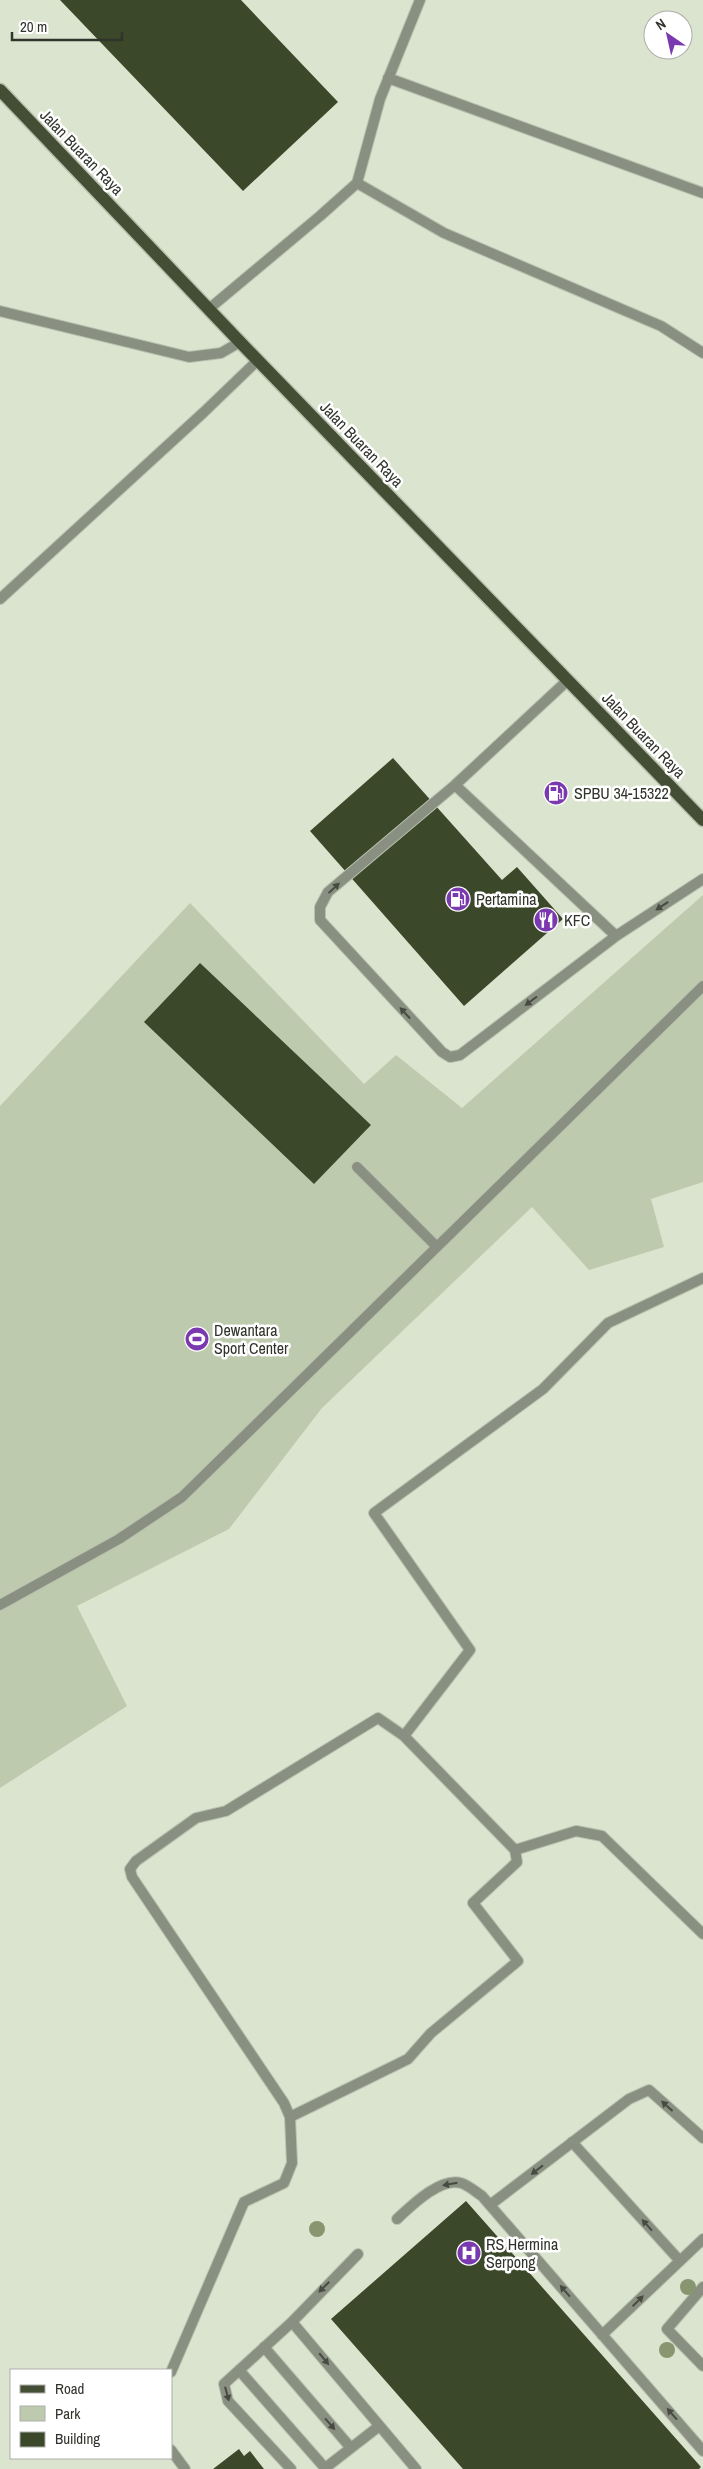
<svg xmlns="http://www.w3.org/2000/svg" width="703" height="2469" viewBox="0 0 703 2469" font-family="'Archivo Narrow',sans-serif">
<style>
.green{fill:#bdcaad}
.building{fill:#3c482a}
.lines{fill:none;stroke-linecap:round;stroke-linejoin:round}
.lane-casing{stroke:#b9c1ae;stroke-width:12}
.street-casing{stroke:#b9c1ae;stroke-width:12}
.primary-casing{stroke:#b9c1ae;stroke-width:15}
.lane{stroke:#898f81;stroke-width:10}
.street{stroke:#898f81;stroke-width:10}
.primary{stroke:#434e34;stroke-width:12}
.tree{fill:#889670}
.oneway{fill:#474b41}
.labels{text-anchor:middle;stroke-width:5;stroke-linejoin:round;paint-order:stroke}
.street-label{font-size:16px;fill:#31342c;stroke:#fff}
.poi-label{font-size:16px;fill:#31342c;stroke:#fff;text-anchor:start}
</style>
<rect width="100%" height="100%" fill="#dbe4cf"/>
<path class="green" d="M703,895V1182L651,1199L664,1247L589,1270L532,1207L322,1408L229,1529L77,1606L127,1706L0,1788V1106L190,903L364,1084L396,1055L462,1108Z"/>
<path class="building" d="M60,0H241L338,102L243,191Z
M393,758L502,880L517,867L563,919L464,1006L310,831Z
M200,963L371,1125L314,1184L144,1022Z
M466,2201L701,2467L699,2469H463L331,2319Z
M239,2449L244,2456L250,2451L264,2469H213Z"/>
<g class="lines">
<defs>
<path id="lane" d="M357,183L444,233L661,326L703,353
M568,680L455,785L328,892L320,907V920L442,1052L450,1057L460,1055L616,936L703,879
M455,785L616,936
M357,1167L437,1247
M0,1605L119,1539L182,1497L703,986
M515,1850L576,1831L602,1836L703,1934
M572,2142L680,2261
M490,2205L629,2099L649,2090L703,2138
M397,2219C411,2206 440,2177 461,2183C468,2185 476,2192 482,2196L703,2451
M292,2322L416,2469
M602,2335L703,2239
M264,2347L351,2448
M239,2370L325,2468
M291,2469L228,2401L224,2384L292,2322L358,2254
M324,2469L378,2427"/>
<path id="street" d="M388,78L703,193
M210,308L320,216L357,183L380,99L420,0
M0,311L189,357L221,353L240,342
M0,599L204,412L258,360
M290,2117L408,2059L431,2033L518,1961L473,1903L517,1862L515,1850L404,1736L470,1650L374,1513L543,1389L608,1323L703,1278
M703,2287L667,2329L703,2366
M171,2372L244,2202L284,2183L292,2163L290,2117L284,2103L132,1877L130,1869L136,1861L196,1818L226,1811L378,1718L404,1736
M171,2450L185,2469"/>
<path id="primary" d="M0,90L240,342L703,820"/>
</defs>
<use href="#lane" class="lane-casing"/>
<use href="#street" class="street-casing"/>
<use href="#primary" class="primary-casing"/>
<use href="#lane" class="lane"/>
<use href="#street" class="street"/>
<use href="#primary" class="primary"/>
</g>
<g class="tree">
<circle cx="317" cy="2229" r="8"/>
<circle cx="688" cy="2287" r="8"/>
<circle cx="667" cy="2350" r="8"/>
</g>
<defs><path id="oneway-solid" d="M-6-.8H1V-3.2L6.5 0L1 3.2V.8H-6Z" transform="scale(1.25)"/></defs>
<g class="oneway">
<use href="#oneway-solid" transform="translate(334 888) rotate(-43)"/>
<use href="#oneway-solid" transform="translate(662 906) rotate(147)"/>
<use href="#oneway-solid" transform="translate(531 1001) rotate(143)"/>
<use href="#oneway-solid" transform="translate(405 1013) rotate(-133)"/>
<use href="#oneway-solid" transform="translate(667 2106) rotate(-138)"/>
<use href="#oneway-solid" transform="translate(537 2170) rotate(142)"/>
<use href="#oneway-solid" transform="translate(450 2184) rotate(170)"/>
<use href="#oneway-solid" transform="translate(647 2225) rotate(-132)"/>
<use href="#oneway-solid" transform="translate(324 2287) rotate(135)"/>
<use href="#oneway-solid" transform="translate(565 2291) rotate(-131)"/>
<use href="#oneway-solid" transform="translate(638 2301) rotate(-44)"/>
<use href="#oneway-solid" transform="translate(324 2359) rotate(50)"/>
<use href="#oneway-solid" transform="translate(227 2394) rotate(75)"/>
<use href="#oneway-solid" transform="translate(672 2414) rotate(-131)"/>
<use href="#oneway-solid" transform="translate(330 2424) rotate(49)"/>
</g>
<defs>
<symbol id="fuel-disc" viewBox="-11 -11 22 22"><circle r="9.5" fill="#7a39ae" stroke="#fff"/><path d="M-5.5-6h7V0h2V4h1.3V-2.5L3-4.5l.8-.8L6-3V5H2.5V1h-1V6h-7ZM-4.2-4.7v3.2H.2V-4.7Z" fill="#fff"/></symbol>
<symbol id="restaurant-disc" viewBox="-11 -11 22 22"><circle r="9.5" fill="#7a39ae" stroke="#fff"/><path d="M-5-6h1v4h1v-4h1v4h1v-4h1v5L-1.5 .5V6h-2V.5L-5-1ZM5-6V6H3V1.5H1.5Q1.5-4 5-6Z" fill="#fff"/></symbol>
<symbol id="stadium-disc" viewBox="-11 -11 22 22"><circle r="9.5" fill="#7a39ae" stroke="#fff"/><path d="M0-5a6.5 5 0 1 0 0 10a6.5 5 0 1 0 0-10ZM-3.5-1.8h7v3.6h-7Z" fill="#fff"/></symbol>
<symbol id="hospital-disc" viewBox="-11 -11 22 22"><circle r="9.5" fill="#7a39ae" stroke="#fff"/><path d="M-5-5h3v3.5h4V-5h3V5h-3V1.5h-4V5h-3Z" fill="#fff"/></symbol>
</defs>
<g fill-rule="evenodd">
<use href="#fuel-disc" x="542" y="779" width="28" height="28"/>
<use href="#fuel-disc" x="444" y="885" width="28" height="28"/>
<use href="#restaurant-disc" x="532" y="906" width="28" height="28"/>
<use href="#stadium-disc" x="183" y="1325" width="28" height="28"/>
<use href="#hospital-disc" x="455" y="2239" width="28" height="28"/>
</g>
<g class="labels">
<g class="street-label">
<text transform="translate(82 152) rotate(46)" y="6">Jalan Buaran Raya</text>
<text transform="translate(362 444) rotate(46)" y="6">Jalan Buaran Raya</text>
<text transform="translate(644 735) rotate(46)" y="6">Jalan Buaran Raya</text>
</g>
<g class="poi-label">
<text x="574" y="799">SPBU 34-15322</text>
<text x="476" y="905">Pertamina</text>
<text x="564" y="926">KFC</text>
<text x="214" y="1336">Dewantara<tspan x="214" dy="18">Sport Center</tspan></text>
<text x="486" y="2250">RS Hermina<tspan x="486" dy="18">Serpong</tspan></text>
</g>
</g>
<rect x="10" y="2369" width="162" height="90" fill="#ffffff" stroke="#adaeab"/>
<rect x="20" y="2385" width="25" height="8" fill="#434e34" stroke="#adaeab"/>
<text x="55" y="2394" font-size="15" fill="#31342c">Road</text>
<rect x="20" y="2406" width="25" height="15" fill="#bdcaad" stroke="#adaeab"/>
<text x="55" y="2419" font-size="15" fill="#31342c">Park</text>
<rect x="20" y="2432" width="25" height="15" fill="#3c482a" stroke="#adaeab"/>
<text x="55" y="2444" font-size="15" fill="#31342c">Building</text>
<g transform="translate(668 35) rotate(326)"><circle r="24" fill="#ffffff" stroke="#adaeab"/>
<path d="M0-4L9 19L0 12L-9 19Z" fill="#7a39ae"/>
<text y="-8" font-size="14" font-weight="bold" text-anchor="middle" fill="#31342c">N</text>
</g>
<path d="M12 32v8h110v-8" fill="none" stroke="#31342c" stroke-width="2.5"/>
<text x="20" y="32" font-size="15" fill="#31342c" stroke="#ffffff" stroke-width="4" paint-order="stroke">20 m</text>
</svg>
